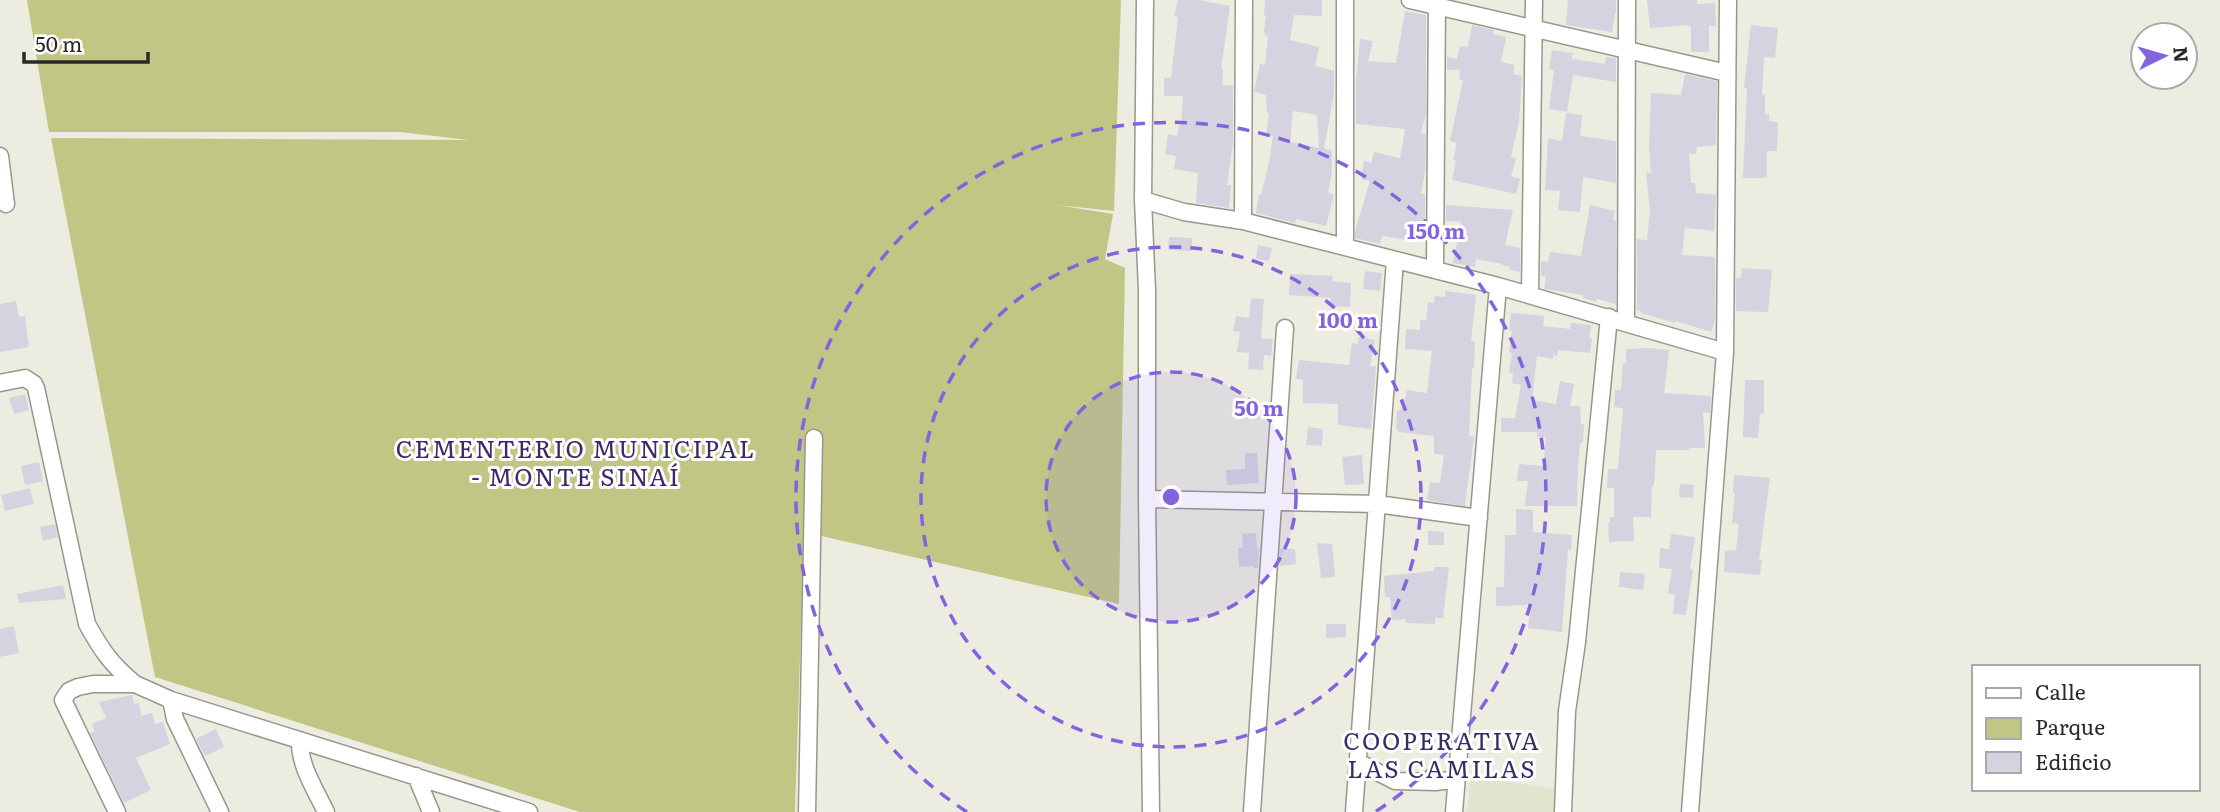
<svg xmlns="http://www.w3.org/2000/svg" width="2220" height="812" viewBox="0 0 2220 812" font-family="Literata,serif">
<style>
.built{fill:#e1e4cf}
.green{fill:#c1c685}
.building{fill:#d4d3df;fill-rule:evenodd}
.lines{fill:none;stroke-linecap:round;stroke-linejoin:round}
.street-casing{stroke:#97988c;stroke-width:19}
.street{stroke:#fff;stroke-width:16}
.ring{fill:none;stroke:#8363de;stroke-width:3.5;stroke-dasharray:12 9}
.labels{text-anchor:middle;stroke-width:6;stroke-linejoin:round;paint-order:stroke}
.quarter-label{font-size:24px;letter-spacing:2px;fill:#3a2a66;stroke:#fff}
.centre{fill:#8363de;stroke:#fff;stroke-width:3.5}
.ring-label{font-size:21px;text-anchor:middle;font-weight:bold;fill:#8363de;stroke:#fff;stroke-width:6;stroke-linejoin:round;paint-order:stroke}
</style>
<rect width="100%" height="100%" fill="#ecede0"/>
<path class="built" d="M1471,775L1556,790L1555,812H1467Z"/>
<path class="green" d="M27,0H1121L1114,211L1057,205L1113,214L1105,259L1125,268L1119,604L804,532L795,812H580L155,677L51,138L469,140L400,132H49Z"/>
<path class="building" d="M1178,0H1199L1230,6L1221,69H1223L1222,85L1233,86V144L1227,185H1231L1229,208L1196,203L1198,173L1174,169L1176,156L1165,154L1168,134L1177,136L1179,125H1181L1183,96H1164V78H1171L1178,17L1174,16Z
M1265,0H1322V16L1294,15L1290,40L1319,47L1315,66L1334,71V93L1324,149L1332,150V173L1328,192L1334,195L1326,226L1296,219L1295,223L1256,213L1259,194L1261,195L1269,163L1273,136H1266L1269,113H1267L1266,95L1254,92L1260,64L1265,65L1268,36L1265,35L1264,31L1266,16L1264,15ZM1293,111L1317,115L1319,148L1290,142Z
M1568,0H1616V13H1615L1612,32L1566,25Z
M1647,0H1697V4L1715,3L1716,26H1709V52H1691V27L1688,25L1650,28Z
M1405,11L1426,15V114L1421,133L1426,134L1425,171L1421,194H1425V240H1421V242L1382,236L1380,244L1355,238V231L1370,181L1361,179L1364,161L1371,163L1374,152L1400,158L1405,129L1356,124V82L1360,39L1373,41L1368,61L1396,63Z
M1472,25L1494,30L1493,34L1506,37L1501,62L1515,65L1513,74L1522,76L1519,122L1511,157L1516,158L1511,176L1520,179L1516,194L1452,180L1456,161L1453,160L1457,143L1450,141L1463,81L1459,79L1460,70H1447V57L1457,59L1460,46L1468,47Z
M1751,25L1778,28L1775,58L1764,57L1762,95H1765V114H1769V121L1778,122L1777,151H1767V178H1743L1747,88H1744Z
M1552,50L1573,53L1572,59L1605,64L1606,57L1616,58V82L1573,75L1567,112L1549,109L1554,70L1549,69Z
M1685,74L1717,81L1716,145L1697,147L1696,154H1689L1691,183H1695L1696,193L1716,195L1714,231L1685,228L1682,255L1715,257V320L1711,332L1676,321L1675,323L1641,313V311L1637,310V239L1647,240L1650,212L1646,173H1651L1649,147L1651,93L1681,95Z
M1566,113L1582,115L1580,136L1616,141V183L1583,177L1580,212L1558,210L1560,191L1545,190L1548,138L1562,141Z
M1446,205L1513,210L1505,245L1520,248V272L1509,269L1510,267L1502,265V264L1476,259L1475,267L1453,263L1461,222L1446,221Z
M1590,205L1615,211L1613,220L1616,221V304L1597,299L1596,302L1583,298V295L1544,289L1546,277L1541,276V261L1548,262L1550,252L1581,256Z
M1169,237L1192,238V251L1168,250Z
M1258,245L1272,248L1269,261L1256,259Z
M1742,268L1772,270L1768,312L1736,311V278H1741Z
M1365,271L1382,273L1380,291L1363,289Z
M1290,274L1333,276L1332,281L1351,283L1350,307L1330,306L1331,298L1289,295Z
M1445,291L1476,295L1471,341H1475L1474,368H1472L1469,436L1474,437L1465,506L1427,500L1430,482L1440,483L1444,455L1434,454V436L1398,432V429H1396L1397,410H1401L1403,398L1405,399L1407,390L1427,393L1432,351L1405,349L1406,329L1420,330V320H1426L1428,302L1434,303L1435,296L1445,297Z
M1251,298L1264,299L1261,338L1273,339L1271,356L1264,355L1263,370L1248,369L1249,353L1237,352L1240,332L1233,331L1236,316L1249,318Z
M16,301L19,317L25,316L29,347L0,352V304Z
M1511,313L1544,316L1543,326L1570,329L1571,323L1591,325L1589,338L1592,339L1590,353L1558,350L1557,356L1553,355V359L1537,356L1532,400L1556,404L1560,381L1574,384L1570,406H1580L1581,424H1584L1583,443H1580L1578,466L1577,506H1525L1528,481H1517L1519,464L1543,466L1546,437H1537V432H1501V418H1515L1521,385L1512,383L1513,373H1509L1512,353L1509,352L1512,331L1509,330Z
M1359,337L1375,340L1370,366H1376L1371,429L1338,425V404L1303,403V380L1296,379L1299,360L1349,365L1352,343L1358,344Z
M1650,348L1669,350L1664,393L1711,396L1710,413L1703,412L1705,448H1689V450H1656L1654,486H1652L1651,517H1633L1634,541L1609,542L1608,523H1610V517H1614V488H1607L1608,469H1618L1623,408L1614,407L1615,390H1621L1623,363H1626V349Z
M1745,380H1764V414H1760L1758,438L1743,437Z
M25,394L29,410L14,414L9,398Z
M1308,427L1323,429L1322,446L1306,445Z
M1245,453H1257L1259,483L1227,485L1226,470L1245,469Z
M1362,455L1364,484L1345,485L1342,457Z
M39,462L43,481L25,485L21,466Z
M1734,475L1770,478L1759,560H1762L1760,575L1724,572L1725,551L1736,550L1739,524L1732,523L1735,493H1733Z
M1680,484L1694,485L1693,498L1679,497Z
M30,488L34,504L5,511L1,495Z
M1516,509L1533,510V532L1572,535L1571,550L1568,549L1562,632L1528,628L1531,605L1496,606V587H1504L1505,535H1516Z
M55,524L58,537L43,541L40,527Z
M1428,531L1444,532V545H1428Z
M1256,533L1257,549H1259L1258,568H1254L1253,566L1239,567L1238,548H1243L1242,534Z
M1671,534L1695,537L1690,569L1693,570L1686,615L1673,614L1675,595L1668,593L1672,569L1659,568L1660,548L1669,549Z
M1317,543L1332,544L1335,577L1321,578Z
M1280,549H1295L1296,564L1279,566Z
M1434,567H1449L1443,618H1435V624L1406,623L1405,619L1392,620L1390,597H1385L1384,576L1434,571Z
M1620,572L1645,574L1643,590L1619,587Z
M63,585L66,599L19,603L17,594Z
M1326,624H1346V637L1326,638Z
M14,626L19,653L0,657V629Z
M132,695L134,704L139,703L141,716L152,713L155,724L163,722L170,744L136,758L151,790L124,803L90,733L95,731L92,724L106,718L99,702Z
M216,729L224,747L205,756L196,739Z"/>
<g class="lines">
<defs>
<path id="street" d="M1145,0L1143,200L1147,290V499L1377,504L1479,518
M1410,0L1727,73
M0,156L6,204
M1143,200L1184,212L1243,221L1498,286L1725,352
M1243,221L1244,0
M1345,247V0
M1435,270L1437,0
M1530,295L1534,0
M1626,322L1627,0
M0,383L25,378L34,384L36,388L87,624C102,651 111,664 135,684
M1147,499L1151,812
M171,700L175,719L220,812
M300,740C299,765 315,789 326,812
M1358,762L1395,781L1436,782L1457,779
M416,776L431,812
M117,812L63,700L69,691L78,687L93,684H135L171,700L529,812
M807,812L814,438
M1252,812L1285,328
M1354,812L1395,260
M1454,812L1498,286
M1563,812L1567,711L1577,642L1609,317
M1690,812L1725,352L1728,0"/>
</defs>
<use href="#street" class="street-casing"/>
<use href="#street" class="street"/>
</g>
<circle cx="1171" cy="497" r="125" fill="#8363de" fill-opacity=".12"/>
<g class="ring">
<circle cx="1171" cy="497" r="125"/>
<circle cx="1171" cy="497" r="250"/>
<path d="M967 812A375 375 0 1 1 1375 812"/>
</g>
<g class="labels">
<g class="quarter-label">
<text x="576" y="458">CEMENTERIO MUNICIPAL<tspan x="576" dy="28">- MONTE SINAÍ</tspan></text>
<text x="1442" y="750">COOPERATIVA<tspan x="1442" dy="28">LAS CAMILAS</tspan></text>
</g>
</g>
<circle cx="1171" cy="497" r="10" class="centre"/>
<g class="ring-label">
<text x="1436" y="239">150 m</text>
<text x="1348" y="328">100 m</text>
<text x="1259" y="416">50 m</text>
</g>
<rect x="1972" y="665" width="228" height="126" fill="#ffffff" stroke="#a9aaa8" stroke-width="2"/>
<rect x="1986" y="688" width="35" height="10" fill="#ffffff" stroke="#a9aaa8" stroke-width="2"/>
<text x="2035" y="700" font-size="21" fill="#292a25">Calle</text>
<rect x="1986" y="718" width="35" height="21" fill="#c1c685" stroke="#a9aaa8" stroke-width="2"/>
<text x="2035" y="735" font-size="21" fill="#292a25">Parque</text>
<rect x="1986" y="752" width="35" height="21" fill="#d4d3df" stroke="#a9aaa8" stroke-width="2"/>
<text x="2035" y="770" font-size="21" fill="#292a25">Edificio</text>
<g transform="translate(2164 56) rotate(85)"><circle r="33" fill="#ffffff" stroke="#a9aaa8" stroke-width="2"/>
<path d="M0-5L12 26L0 18L-12 26Z" fill="#8363de"/>
<text y="-10" font-size="19" font-weight="bold" text-anchor="middle" fill="#292a25">N</text>
</g>
<path d="M24 52v10h124v-10" fill="none" stroke="#292a25" stroke-width="3.5"/>
<text x="35" y="52" font-size="21" fill="#292a25" stroke="#ffffff" stroke-width="5" paint-order="stroke">50 m</text>
</svg>
